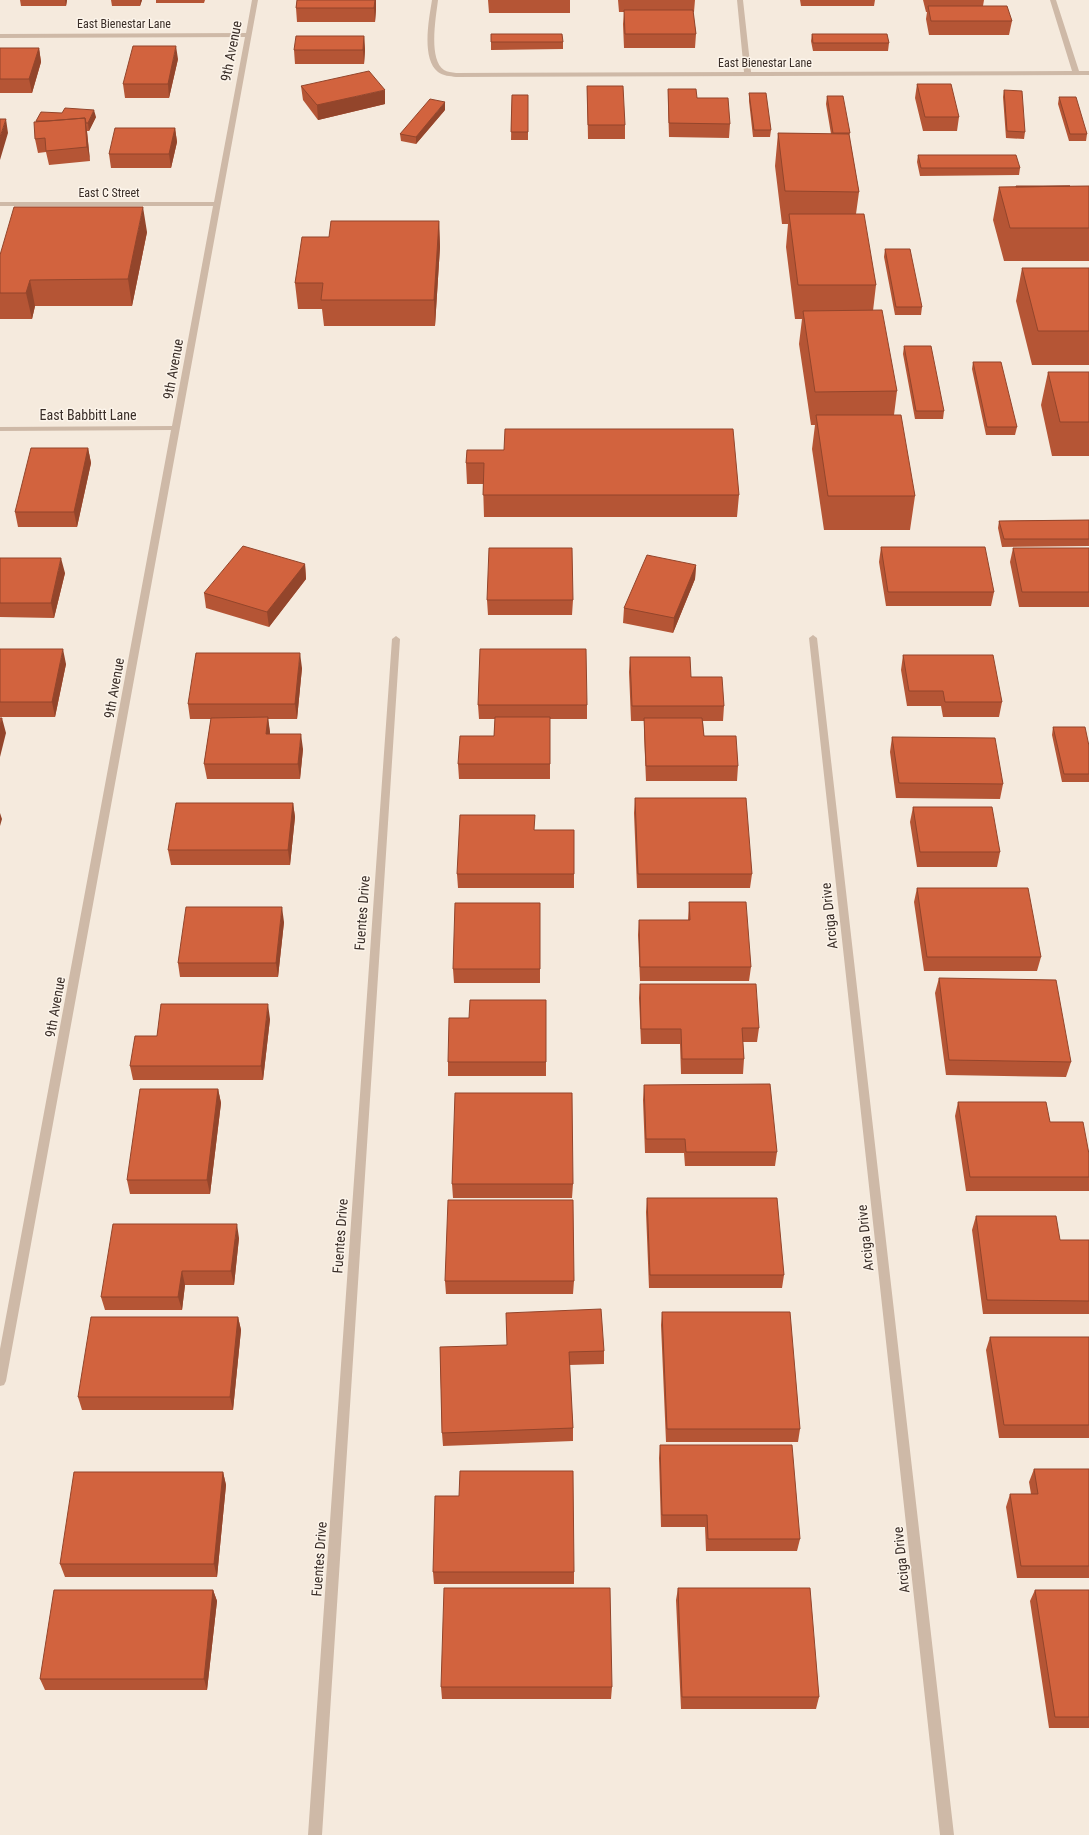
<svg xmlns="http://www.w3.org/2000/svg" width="1089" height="1835" viewBox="0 0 1089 1835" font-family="'Roboto Condensed',sans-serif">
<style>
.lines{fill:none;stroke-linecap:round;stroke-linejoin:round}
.minor{fill:#ceb9a7;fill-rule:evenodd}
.wall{fill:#b55535}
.shaded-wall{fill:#93452b}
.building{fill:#d2633e;stroke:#93452b}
.labels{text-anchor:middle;stroke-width:3;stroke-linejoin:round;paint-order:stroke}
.far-street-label{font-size:12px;fill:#3a2e28;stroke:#fcf4ea}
.street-label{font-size:14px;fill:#3a2e28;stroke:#fcf4ea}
</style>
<rect width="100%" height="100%" fill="#f5eadd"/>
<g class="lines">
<path class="minor" d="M252,0H258L6,1381L4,1385L0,1386V1349L171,430L0,431V427L172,426L213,206H0V202H214L245,37L0,38V34L246,33Z
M432,0H438C436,17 428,59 444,70C447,72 452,72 456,73L744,72L737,0H743L751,72L1072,71L1050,0H1056L1079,71H1089V75L456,77C450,76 443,76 438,72C421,58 429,19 432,0Z
M813,635L817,638L954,1835H940L809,638Z
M396,636L400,639L322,1835H308L392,639Z"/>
</g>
<path class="wall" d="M20,0H67L66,6H21Z
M111,0H142L140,6H112Z
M156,0H205L204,3H156Z
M297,0H376V9L375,22H297L296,8Z
M488,0H570V13H489Z
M618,0H695L694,12H693L696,34L695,48H624L623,24L624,12H619Z
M800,0H875L874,6H801Z
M923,0H984L983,6L1012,21L1009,35H929L926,19L927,12H926Z
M491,34L563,42V49L491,50Z
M812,34L889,43L888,51H813L811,41Z
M364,36L365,50L364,64H295L294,50Z
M0,48H39L41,62L32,93H0Z
M178,59L169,98H125L123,84Z
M917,84L959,117L957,131H923L915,98Z
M301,86L385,104L318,120L303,100Z
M587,86L625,125V139H588Z
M668,89L697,98L730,124L729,138L669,137L668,103Z
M1004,90L1025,132L1024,139L1006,138L1003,97Z
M749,93L771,130L770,137H753L749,101Z
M512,95H528V140H511Z
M827,96L850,133L849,135L859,192L856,214L876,285L873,311L897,391L894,415L915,496L910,530H824L812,449L815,425H811L799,344L802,319H795L786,247L788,224H782L775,166L778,133L831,134L826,104Z
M1059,97L1087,134L1086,141H1069L1058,104Z
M445,110L416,144L401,141L400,134Z
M96,117L89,131H87L90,161L49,165L46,152L38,153L35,139L36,121Z
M175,128L177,142L171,168H111L109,154Z
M918,155L1020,168L1019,175L920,176L917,162Z
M1089,186V261H1004L993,220L999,187Z
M439,221L440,247L435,326H324L322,309H298L295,283L329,237Z
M147,232L132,306H35L32,319H0V255Z
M885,249L922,307L921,315H895L884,257Z
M1022,268H1089V365H1032L1016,301Z
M904,346L944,411L943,419H915L903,354Z
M973,362L1017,427L1015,435H986L972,369Z
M1048,372H1089V456H1052L1041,405Z
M88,448L91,463L77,527H18L15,512Z
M467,450L739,495L737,517H484L483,484H467L466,463Z
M1089,520V546L1002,547L998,528L999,521Z
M881,547L994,592L991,606H886L879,562Z
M1013,548H1089V607H1019L1010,562Z
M0,558L65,573L54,618L0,617Z
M305,564L306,579L269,627L206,608L204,593Z
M696,565L695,579L673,633L623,623L624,608Z
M487,600H573L572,615H488Z
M0,649L66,664L55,717H0Z
M903,655L1002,702L999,717H943L941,706H907L901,670Z
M630,657L691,677L724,706L723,721H703L704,736L738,766L737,781H646L644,733V721H631L629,672Z
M302,668L297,719H268L270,734L303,749L300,779H207L204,764L211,719H190L188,704Z
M478,705H587V719H550V779H459L458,764L494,736L495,719H479Z
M1053,727L1089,746V782H1062L1052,735Z
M892,737L1003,784L1000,799L896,798L890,752Z
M635,798L752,874L750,888H637L634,813Z
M293,803L295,817L290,865H171L168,850Z
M913,807L1000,852L997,867H917L910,822Z
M457,874H574V888H458Z
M917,888L1041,957L1037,971H924L914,902Z
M689,902L751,967L749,981H640L638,935L639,920H688Z
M540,903V983H454L453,969Z
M284,922L278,977H180L178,963Z
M939,978L1071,1062L1066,1077L946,1075L935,993Z
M640,984L759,1028L757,1042H743L744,1059L743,1074H681L680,1044H641L639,998Z
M546,1000V1076H448V1062L469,1018Z
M270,1019L263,1080H133L130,1066Z
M644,1085L777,1152L775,1166H685L684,1153H645L643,1100Z
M218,1089L221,1103L210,1194H130L127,1180Z
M958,1102L1050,1122L1089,1154V1191H966L955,1116Z
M452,1184H573L572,1198H453Z
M647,1198L784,1275L782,1288H649L646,1212Z
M976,1216L1060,1240H1089V1314H983L972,1230Z
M239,1238L234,1285H185L182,1310H105L101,1297Z
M445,1281H574L573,1294H446Z
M662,1312L800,1429L798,1442H666L661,1325Z
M238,1317L241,1330L233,1410H82L78,1397Z
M990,1337H1089V1438H999L986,1350Z
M440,1347L604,1351V1364L569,1365L573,1428V1441L443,1446L442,1433Z
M660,1445L800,1539L797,1551H706L705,1527H661L659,1458Z
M1034,1469H1089V1578H1017L1006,1507L1010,1494H1031L1029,1482Z
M223,1472L226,1485L217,1577H65L60,1564Z
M459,1496L574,1572V1584H434L433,1572Z
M678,1588L819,1697L816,1709H681L676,1600Z
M213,1590L217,1601L207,1690H45L40,1679Z
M1035,1590H1089V1728H1049L1030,1601Z
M441,1687H612L611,1699H442Z"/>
<path class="shaded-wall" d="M65,0H67L66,6Z
M140,0H142L140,6Z
M375,0H376V9L375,22L374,8Z
M364,36L365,50L364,64L363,50Z
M176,46L178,59L169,98L168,84Z
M39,48L41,62L32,93L29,79Z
M385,90V104L318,120L317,105Z
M445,102V110L416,144V137Z
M94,110L96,117L89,131L88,123Z
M85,118L87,132L90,161L87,147Z
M6,119L8,133L0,160V137Z
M175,128L177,142L171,168L169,154Z
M143,207L147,232L132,306L128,279Z
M439,221L440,247L435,326L434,300Z
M30,280L35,306L32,319L26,293Z
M88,448L91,463L77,527L74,512Z
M61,558L65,573L54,618L51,603Z
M305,564L306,579L269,627L267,612Z
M696,565L695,579L673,633L674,618Z
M63,649L66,664L55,717L52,702Z
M300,653L302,668L297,719L295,704Z
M268,717L270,732L268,749L266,734Z
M2,718L6,733L0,757V726Z
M301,734L303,749L300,779L298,764Z
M293,803L295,817L290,865L288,850Z
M0,813L2,819L0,826Z
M282,907L284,922L278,977L276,963Z
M268,1004L270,1019L263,1080L261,1066Z
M218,1089L221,1103L210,1194L207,1180Z
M237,1224L239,1238L234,1285L231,1271Z
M182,1271L185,1285L182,1310L178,1297Z
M238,1317L241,1330L233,1410L230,1397Z
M223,1472L226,1485L217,1577L214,1564Z
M213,1590L217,1601L207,1690L204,1679Z"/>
<path class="building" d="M297,0H375L374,8H296Z
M928,6H1007L1012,21H931Z
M624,10H693L696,34H625Z
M491,34H562L563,42H491Z
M812,34H887L889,43H813Z
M296,36H364L363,50H294Z
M133,46H176L168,84H123Z
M0,48H39L29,79H0Z
M369,71L385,90L317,105L301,86Z
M917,84H951L959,117H925Z
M587,86H623L625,125H588Z
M668,89H696L697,98H728L730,124L669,123Z
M1004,90L1022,91L1025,132L1007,131Z
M749,93H766L771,130H754Z
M512,95H528V132H511Z
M827,96H843L850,133H833Z
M1059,97H1076L1087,134H1070Z
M430,99L445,102L416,137L400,134Z
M65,108L94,110L88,123H86L85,118L48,121H36L41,112L62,113Z
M85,118L87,147L46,151L45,138L35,139L34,122Z
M0,119H6L0,137Z
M115,128H175L169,154H109Z
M778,133L849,134L859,192L785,191Z
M918,155H1016L1020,168H921Z
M1016,186H1070L1016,187Z
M1089,186V228H1010L999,187Z
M14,207H143L128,279L30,280L26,293H0V255Z
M789,214H864L876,285H798Z
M331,221H439L434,300H321L323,283H295L302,237H329Z
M885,249H910L922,307H896Z
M1022,268H1089V331H1038Z
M882,310L897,391L815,392L803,311Z
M904,346H931L944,411H916Z
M973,362H1001L1017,427H987Z
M1048,372H1089V422H1060Z
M816,415H901L915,496H828Z
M505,429H733L739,495H483L484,463H466L467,450H504Z
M31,448H88L74,512H15Z
M1089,520V539H1004L999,521Z
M243,546L305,564L267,612L204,593Z
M881,547H985L994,592H888Z
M489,548H572L573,600H487Z
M1013,548H1089V592H1022Z
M647,555L696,565L674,618L624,608Z
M0,558H61L51,603H0Z
M0,649H63L52,702H0Z
M480,649H586L587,705H478Z
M196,653H300L295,704H188Z
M903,655H993L1002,702H945L943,691H909Z
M630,657H690L691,677H722L724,706H632Z
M268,717L266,734H301L298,764H204L211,718Z
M495,717H550V764H458L460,736H494Z
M0,718H2L0,726Z
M644,718H702L704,736H736L738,766H646Z
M1053,727H1085L1089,746V774H1064Z
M892,737L995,738L1003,784L899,783Z
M635,798H746L752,874H638Z
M176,803H293L288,850H168Z
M913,807H992L1000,852H920Z
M460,815H535L534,830H574V874H457Z
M917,888H1028L1041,957H927Z
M689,902H746L751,967H640L639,920H690Z
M455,903H540V969H453Z
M186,907H282L276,963H178Z
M939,978L1056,980L1071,1062L949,1060Z
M640,984H756L759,1028H742L744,1059H682L681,1029H641Z
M470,1000H546V1062H448L449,1018H469Z
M161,1004H268L261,1066H130L135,1036H157Z
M770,1084L777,1152H686L685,1139H646L644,1085Z
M140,1089H218L207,1180H127Z
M455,1093H572L573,1184H452Z
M958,1102H1046L1050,1122H1083L1089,1154V1177H970Z
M647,1198H777L784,1275H650Z
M448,1200H573L574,1281H445Z
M976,1216H1056L1060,1240H1089V1301L987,1300Z
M113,1224H237L231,1271H182L178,1297H101Z
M601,1309L604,1351L569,1352L573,1428L442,1433L440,1347L507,1345L506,1313Z
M662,1312H790L800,1429H667Z
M91,1317H238L230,1397H78Z
M990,1337H1089V1425H1004Z
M660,1445H792L800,1539H708L707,1515H662Z
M1034,1469H1089V1566H1021L1010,1494H1038Z
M460,1471H573L574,1572H433L435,1496H459Z
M74,1472H223L214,1564H60Z
M444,1588H610L612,1687H441Z
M678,1588H810L819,1697H682Z
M54,1590H213L204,1679H40Z
M1035,1590H1089V1717H1055Z"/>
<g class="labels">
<g class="far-street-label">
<text x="124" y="28">East Bienestar Lane</text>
<text x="765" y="67">East Bienestar Lane</text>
<text x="109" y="197">East C Street</text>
</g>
<g class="street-label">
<text transform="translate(231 51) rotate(-79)" y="5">9th Avenue</text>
<text transform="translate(173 369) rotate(-80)" y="5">9th Avenue</text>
<text x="88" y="420">East Babbitt Lane</text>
<text transform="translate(114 688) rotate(-80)" y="5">9th Avenue</text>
<text transform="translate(362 913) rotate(-86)" y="5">Fuentes Drive</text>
<text transform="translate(829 916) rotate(-96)" y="5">Arciga Drive</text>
<text transform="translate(55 1007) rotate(-80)" y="5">9th Avenue</text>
<text transform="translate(340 1236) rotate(-86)" y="5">Fuentes Drive</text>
<text transform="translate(865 1238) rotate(-96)" y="5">Arciga Drive</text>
<text transform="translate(319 1559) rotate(-86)" y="5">Fuentes Drive</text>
<text transform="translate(901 1560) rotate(-96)" y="5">Arciga Drive</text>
</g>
</g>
</svg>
